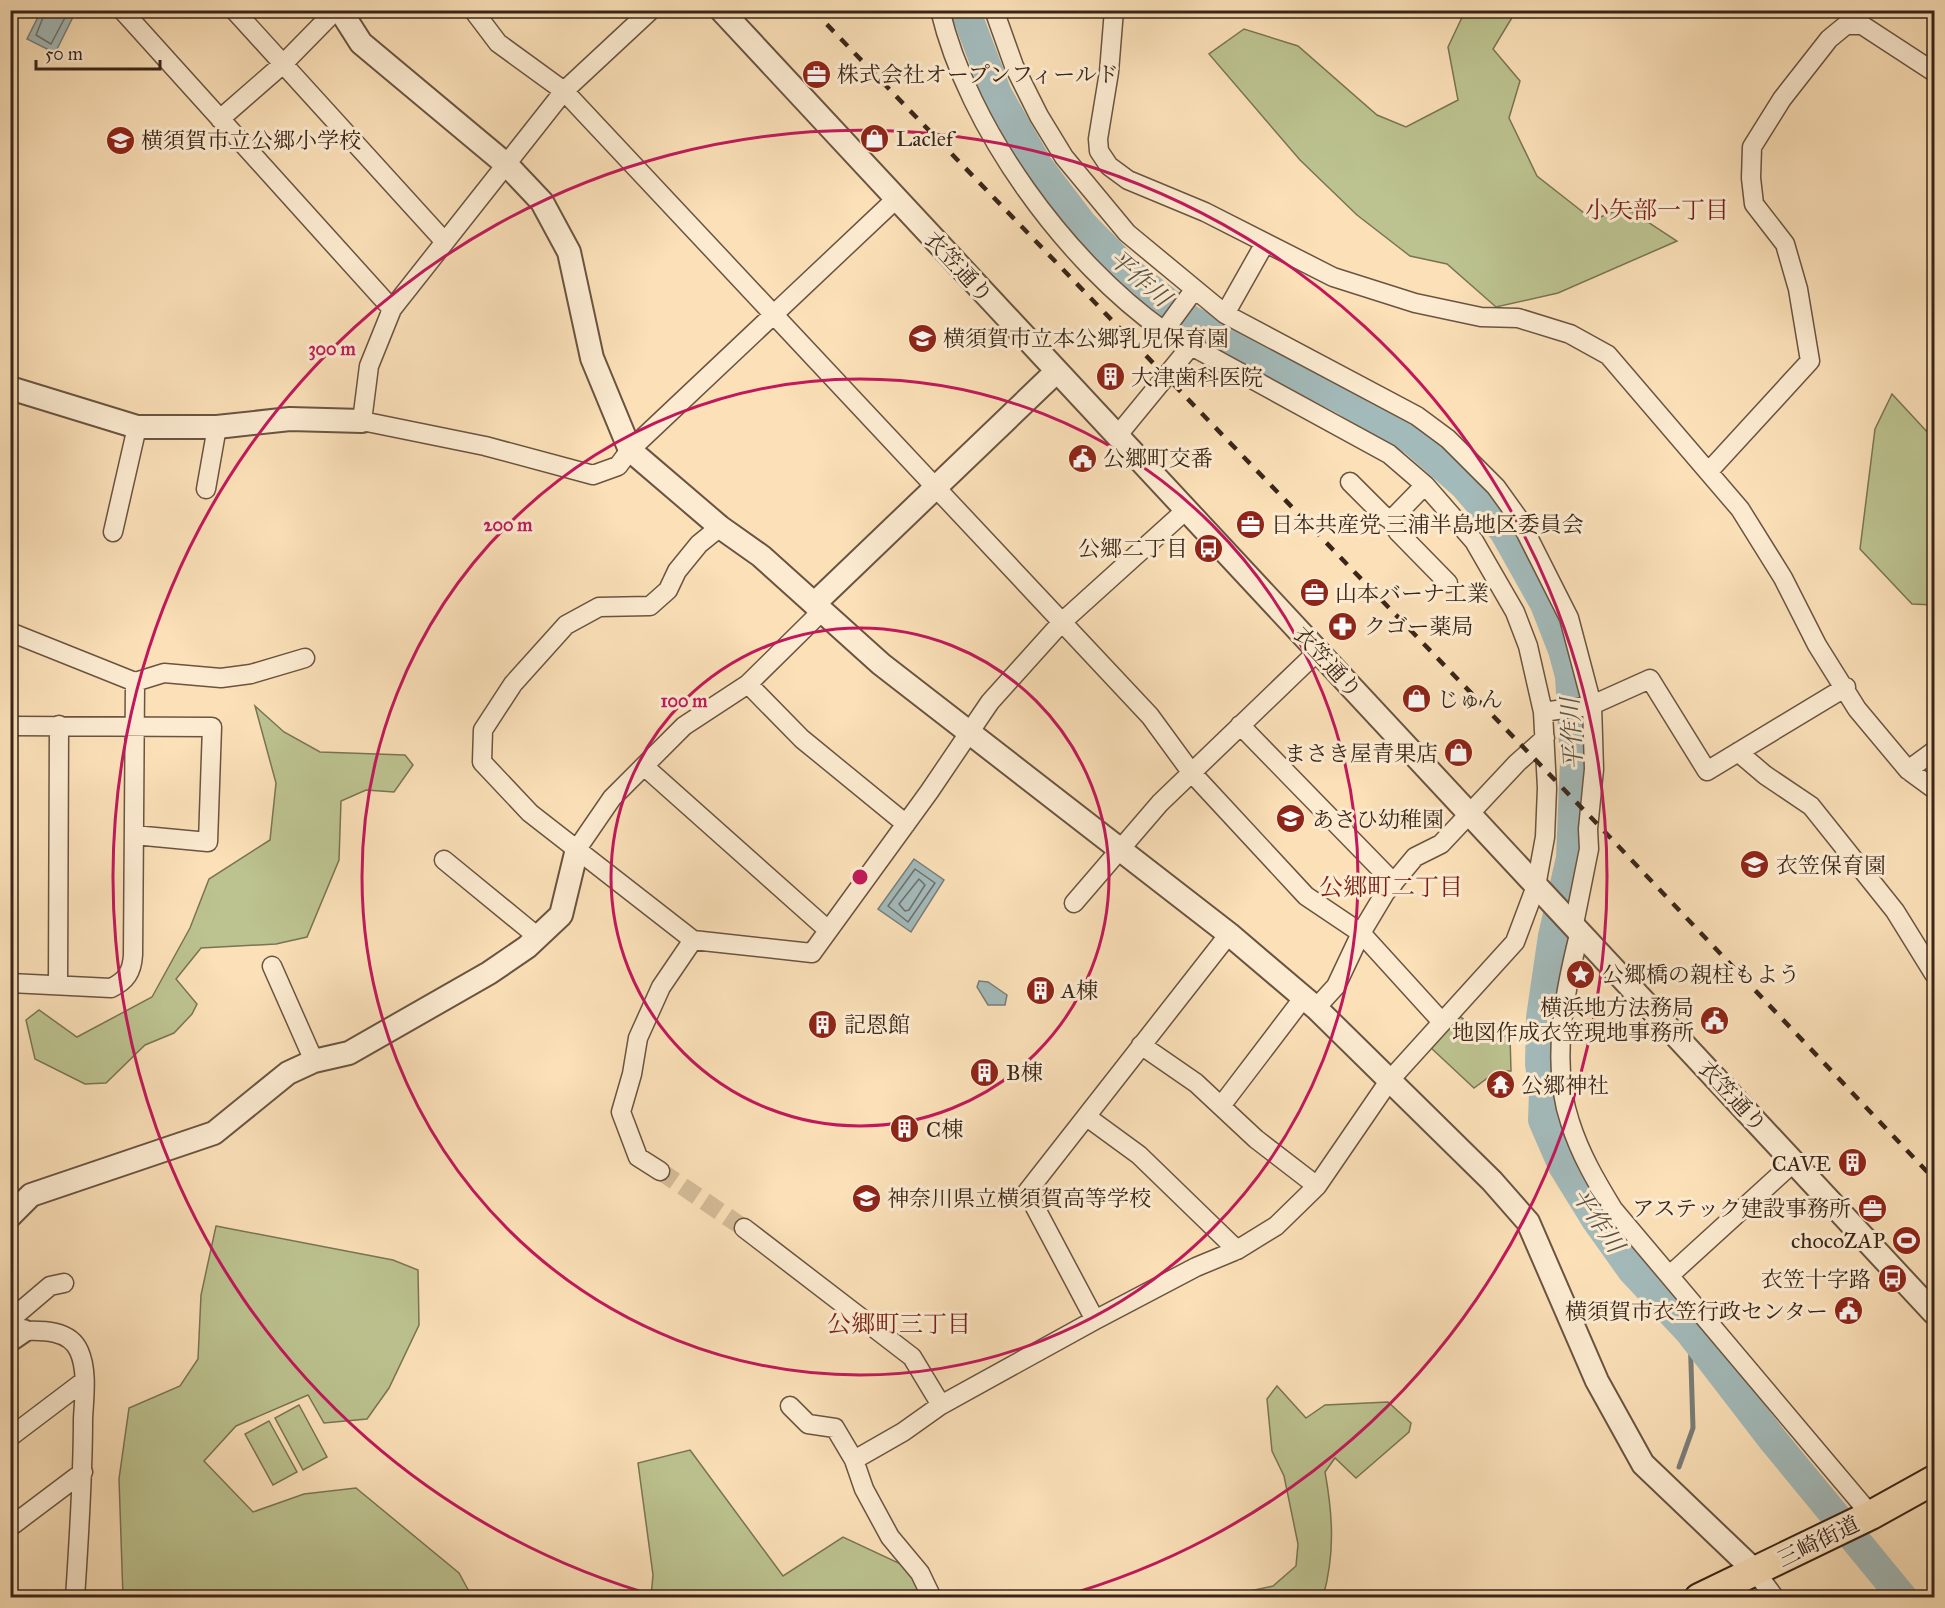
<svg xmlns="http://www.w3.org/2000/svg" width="1945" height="1608" viewBox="0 0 1945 1608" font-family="'IM FELL Great Primer','Noto Serif JP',serif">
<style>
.green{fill:#bcc390;stroke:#7a7454;stroke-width:1.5}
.water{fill:#a3baba;stroke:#797e7a;stroke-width:1.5}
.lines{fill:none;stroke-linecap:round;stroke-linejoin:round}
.shore{stroke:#6e706a;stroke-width:1.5}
.stream{stroke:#797e7a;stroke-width:5}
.river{stroke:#a3baba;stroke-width:30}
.minor-tunnel{stroke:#d4bb98;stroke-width:18;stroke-dasharray:18 9;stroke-linecap:butt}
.minor-casing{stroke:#6a5441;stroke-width:21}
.tertiary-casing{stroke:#6a5441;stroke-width:26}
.primary-casing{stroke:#392519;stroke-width:32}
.minor{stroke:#fcebd1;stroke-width:18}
.tertiary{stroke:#fcebd1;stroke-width:22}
.primary{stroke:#fbe0b8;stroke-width:28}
.rail{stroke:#392519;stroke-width:4.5;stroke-dasharray:10 10;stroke-linecap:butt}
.ring{fill:none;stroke:#c2185b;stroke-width:3}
.labels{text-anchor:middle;stroke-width:6;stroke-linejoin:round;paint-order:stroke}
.poi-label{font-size:22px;fill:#392519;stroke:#fcebd1;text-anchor:start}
.street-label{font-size:22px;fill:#392519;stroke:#fcebd1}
.neighbourhood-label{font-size:24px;fill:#7a1f14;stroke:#fcebd1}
.water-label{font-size:24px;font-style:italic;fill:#595249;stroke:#fcebd1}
.centre{fill:#c2185b;stroke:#fcebd1;stroke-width:3}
.ring-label{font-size:18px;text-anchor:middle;font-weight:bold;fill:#c2185b;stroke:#fcebd1;stroke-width:6;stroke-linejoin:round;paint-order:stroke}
</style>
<rect width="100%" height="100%" fill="#fbe0b8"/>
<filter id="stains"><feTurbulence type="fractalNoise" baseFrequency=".00333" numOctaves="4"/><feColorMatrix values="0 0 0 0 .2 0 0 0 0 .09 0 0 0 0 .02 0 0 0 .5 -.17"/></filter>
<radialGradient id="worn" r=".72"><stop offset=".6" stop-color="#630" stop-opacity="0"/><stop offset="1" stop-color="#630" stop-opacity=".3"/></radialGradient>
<path class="green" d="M1465,11H1516L1493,49L1520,81L1509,118L1537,176L1593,220L1625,207L1677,241L1558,293L1496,307L1447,264L1410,256L1357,215L1300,160L1209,54L1244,29L1298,46L1377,115L1406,127L1458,100L1448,47Z
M1892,394L1931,436H1934V605L1912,604L1860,549L1875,429Z
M255,706L284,732L320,752L405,755L413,765L394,792L366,790L341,801L339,860L307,937L276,944L201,948L176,979L197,1004L192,1014L174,1033L145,1045L106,1083L85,1084L35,1059L26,1020L39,1010L77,1037L152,997L190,928L209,879L270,840L276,783Z
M1456,1013L1479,1032L1510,1037L1511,1071H1497L1474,1088L1430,1047Z
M216,1226L393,1260L418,1270L419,1325L389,1388L367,1419L324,1423L308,1395L236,1426L204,1461L253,1512L304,1494L356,1488L459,1573L472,1597H123L119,1479L129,1408L180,1386L198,1359L201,1295Z
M1277,1386L1306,1418L1325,1405L1388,1402L1411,1423L1409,1432L1356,1478L1335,1458L1325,1472C1333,1516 1335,1554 1323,1597H1222L1273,1586L1296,1566L1298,1544L1284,1476L1272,1451L1267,1399Z
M299,1405L327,1457L303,1470L275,1418Z
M269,1421L297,1472L273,1485L245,1434Z
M690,1450L783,1576L843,1537L920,1573L932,1597H651L653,1575L638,1463Z"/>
<path class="water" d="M41,11H76L55,53L27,39Z
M914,859L944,880L911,932L878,909Z
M979,981L988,982L1007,995L1005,1005H988L977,987Z"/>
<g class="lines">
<path class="shore" d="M46,10L36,35L51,44L69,10
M915,869L935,883L908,922L888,906Z
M919,879L925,885L909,910L905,911L899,904Z"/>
<path class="stream" d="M1679,1467L1693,1428L1690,1332"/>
<path class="river" d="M965,10L997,94L1038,166L1082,224L1130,273L1190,320L1346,401L1414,441L1464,485L1504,531L1545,604L1563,650L1570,676L1575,761L1571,858L1553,936L1541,1018L1540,1064L1544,1092L1543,1120L1563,1166L1595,1218L1632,1270L1690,1332L1773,1440L1903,1598"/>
<path class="minor-tunnel" d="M660,1171L744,1228"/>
<defs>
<path id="minor" d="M122,10L392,309
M234,10L445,242
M473,10L498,43L564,91L1150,716L1191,772L1306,896L1361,933L1442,1022
M651,10L564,91L392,309L369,366L362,421L485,446L593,475L618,466L630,450L896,199
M994,10L1014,66L1039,116L1064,157L1127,233L1225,314L1417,416L1448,439L1496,487L1519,519L1569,618L1592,705L1594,769L1588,829L1589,849L1574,924
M1114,10L1109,72L1098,139L1099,151L1109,166L1128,180L1205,212L1333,277L1415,303L1481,317L1518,318L1570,334L1608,355L1740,509L1783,578L1817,645L1857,709L1908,770L1934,789
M220,119L283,64L336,10
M1225,314L1265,243
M1164,331L1194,290
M1117,436L1190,347
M1710,470L1810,361L1798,289L1785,244L1754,204L1751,178L1752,147L1782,99L1829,39L1846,25H1862L1934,72
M1350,482L1383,515L1391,520
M1425,485L1391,520L1398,532L1448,583
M206,489L217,427
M113,532L137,427
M10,632L135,682L133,955C132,972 126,981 111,988L10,983
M135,682L164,673L221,678L251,674L305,658
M748,684L802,739L906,824
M1543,712L1592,705L1650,679L1707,771L1846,687
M1240,725L1394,883
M10,726L212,727L208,842L134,835
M1738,752L1765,775L1811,806L1895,911L1934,974
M645,767L828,930
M1908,770L1934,751
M577,849L612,798L684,726L748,684L822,611
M444,860L538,937
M1074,903L1160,803L1318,651
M1580,931C1565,989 1550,1063 1570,1122C1580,1154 1596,1181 1613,1209L1871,1515
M693,940L530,813L482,762L483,730L513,684L566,625L599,607L650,606L668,590L677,571L699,544L720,527
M272,966L314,1061
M58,984L59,725
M1316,1008L1336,986L1361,933L1385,893L1415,857L1441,844L1517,763L1545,738
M1141,1045L1196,1083L1256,1139L1317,1186
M1221,1106L1304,997
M1087,1117L1139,1155L1237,1250
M660,1171L638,1157L621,1112L632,1074L638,1038L661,987L693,940L812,953L929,792L990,702L1062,622L1186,510
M744,1228L912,1357L941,1405
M1670,1275L1794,1162
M10,1320L50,1286L64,1283
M1095,1320L1027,1192L1229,934
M23,1331C42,1330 70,1330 79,1351C88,1371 84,1398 83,1419C83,1479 79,1538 75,1598
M790,1406L808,1424L835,1428L854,1460
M10,1437L84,1381
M10,1527L83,1472
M1755,1571L1775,1598
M932,1598L920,1573L890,1537L864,1489L854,1460L903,1432L941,1405L1095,1320L1196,1267L1237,1250L1276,1226L1317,1186L1389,1081L1515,942L1536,886L1545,837L1547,788L1543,712L1528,646L1515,612L1474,541L1425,485L1389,454L1164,331C1066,262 968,128 940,10"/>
<path id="tertiary" d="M340,10L361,43L507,165L542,202L569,252L592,358L630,450L720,527L761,556L881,664L1229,934L1316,1008L1492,1181L1528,1222L1597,1381L1643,1464L1755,1571
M721,10L1934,1313
M10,388L137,427H217L290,419L362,421
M814,604L1057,371
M10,1216L31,1195L214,1133L288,1073L314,1061L349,1053L489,973L527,947L561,915L577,849
M10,1340L23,1331"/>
<path id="primary" d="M1699,1598L1871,1515L1934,1480"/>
</defs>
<use href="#minor" class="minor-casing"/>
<use href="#tertiary" class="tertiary-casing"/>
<use href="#primary" class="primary-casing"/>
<use href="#minor" class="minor"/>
<use href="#tertiary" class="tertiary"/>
<use href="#primary" class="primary"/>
<path class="rail" d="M813,10L1605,832L1934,1179"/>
</g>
<g class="ring">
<circle cx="860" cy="877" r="249"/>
<circle cx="860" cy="877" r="498"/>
<path d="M660 1597A747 747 0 1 1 1060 1597"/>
</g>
<defs>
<symbol id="office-disc" viewBox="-11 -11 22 22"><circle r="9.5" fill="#8f2418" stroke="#fcebd1"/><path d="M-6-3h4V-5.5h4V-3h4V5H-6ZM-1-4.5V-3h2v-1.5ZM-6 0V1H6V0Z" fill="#fff"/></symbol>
<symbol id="shop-disc" viewBox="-11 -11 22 22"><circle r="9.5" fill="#8f2418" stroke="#fcebd1"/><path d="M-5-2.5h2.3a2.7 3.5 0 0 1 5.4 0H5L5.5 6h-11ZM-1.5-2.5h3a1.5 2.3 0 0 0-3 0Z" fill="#fff"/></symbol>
<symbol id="school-disc" viewBox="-11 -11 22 22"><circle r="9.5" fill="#8f2418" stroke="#fcebd1"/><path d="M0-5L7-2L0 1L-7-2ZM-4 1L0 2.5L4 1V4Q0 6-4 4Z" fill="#fff"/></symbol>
<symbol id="building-disc" viewBox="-11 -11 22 22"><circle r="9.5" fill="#8f2418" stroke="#fcebd1"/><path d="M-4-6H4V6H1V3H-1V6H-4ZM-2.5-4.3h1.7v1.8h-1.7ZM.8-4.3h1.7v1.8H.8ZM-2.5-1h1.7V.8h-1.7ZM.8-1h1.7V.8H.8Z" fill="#fff"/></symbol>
<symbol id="civic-disc" viewBox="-11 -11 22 22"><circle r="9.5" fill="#8f2418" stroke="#fcebd1"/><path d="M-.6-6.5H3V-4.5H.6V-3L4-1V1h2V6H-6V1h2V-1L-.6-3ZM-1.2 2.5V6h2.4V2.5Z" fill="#fff"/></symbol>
<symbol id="bus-disc" viewBox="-11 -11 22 22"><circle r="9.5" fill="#8f2418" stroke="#fcebd1"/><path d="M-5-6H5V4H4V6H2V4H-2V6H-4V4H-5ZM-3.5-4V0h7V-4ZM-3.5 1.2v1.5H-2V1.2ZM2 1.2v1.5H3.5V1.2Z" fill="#fff"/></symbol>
<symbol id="pharmacy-disc" viewBox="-11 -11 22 22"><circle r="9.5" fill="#8f2418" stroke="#fcebd1"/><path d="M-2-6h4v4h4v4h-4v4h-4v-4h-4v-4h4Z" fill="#fff"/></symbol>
<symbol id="sight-disc" viewBox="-11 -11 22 22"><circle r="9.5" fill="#8f2418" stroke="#fcebd1"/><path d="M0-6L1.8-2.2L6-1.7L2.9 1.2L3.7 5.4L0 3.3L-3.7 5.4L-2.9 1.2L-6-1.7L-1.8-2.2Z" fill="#fff"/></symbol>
<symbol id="temple-disc" viewBox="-11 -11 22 22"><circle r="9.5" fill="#8f2418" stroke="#fcebd1"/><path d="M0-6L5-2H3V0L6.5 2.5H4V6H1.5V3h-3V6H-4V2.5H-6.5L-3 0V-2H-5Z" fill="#fff"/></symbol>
<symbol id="stadium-disc" viewBox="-11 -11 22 22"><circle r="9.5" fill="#8f2418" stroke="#fcebd1"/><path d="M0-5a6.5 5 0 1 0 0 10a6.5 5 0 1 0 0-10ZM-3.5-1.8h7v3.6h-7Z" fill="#fff"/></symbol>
</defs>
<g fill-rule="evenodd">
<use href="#office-disc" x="800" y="58" width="33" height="33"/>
<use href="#shop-disc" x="858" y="122" width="33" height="33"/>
<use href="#school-disc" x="104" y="124" width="33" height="33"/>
<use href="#school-disc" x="906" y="322" width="33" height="33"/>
<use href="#building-disc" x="1094" y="360" width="33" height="33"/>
<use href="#civic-disc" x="1066" y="442" width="33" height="33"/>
<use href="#office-disc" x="1234" y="508" width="33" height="33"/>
<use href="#bus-disc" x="1192" y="532" width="33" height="33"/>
<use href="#office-disc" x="1298" y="576" width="33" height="33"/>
<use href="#pharmacy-disc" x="1326" y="610" width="33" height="33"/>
<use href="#shop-disc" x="1400" y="682" width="33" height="33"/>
<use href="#shop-disc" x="1442" y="736" width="33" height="33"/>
<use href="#school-disc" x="1274" y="802" width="33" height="33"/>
<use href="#school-disc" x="1738" y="848" width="33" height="33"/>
<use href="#sight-disc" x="1564" y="958" width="33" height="33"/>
<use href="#building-disc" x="1024" y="974" width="33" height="33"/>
<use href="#civic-disc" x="1698" y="1004" width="33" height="33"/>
<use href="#building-disc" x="806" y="1008" width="33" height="33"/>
<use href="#building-disc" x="968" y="1056" width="33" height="33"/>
<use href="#temple-disc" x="1484" y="1068" width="33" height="33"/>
<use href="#building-disc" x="888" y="1112" width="33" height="33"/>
<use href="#building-disc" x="1836" y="1146" width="33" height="33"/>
<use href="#school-disc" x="850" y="1182" width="33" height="33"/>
<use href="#office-disc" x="1856" y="1192" width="33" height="33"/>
<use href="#stadium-disc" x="1890" y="1224" width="33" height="33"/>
<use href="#bus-disc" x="1876" y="1262" width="33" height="33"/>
<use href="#civic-disc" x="1832" y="1294" width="33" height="33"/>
</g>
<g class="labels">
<g class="poi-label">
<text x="837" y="82">株式会社オープンフィールド</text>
<text x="896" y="146">Laclef</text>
<text x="141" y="148">横須賀市立公郷小学校</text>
<text x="943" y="346">横須賀市立本公郷乳児保育園</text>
<text x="1131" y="385">大津歯科医院</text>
<text x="1103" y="466">公郷町交番</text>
<text x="1271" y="532">日本共産党 三浦半島地区委員会</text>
<text x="1188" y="556" text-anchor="end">公郷二丁目</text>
<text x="1335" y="601">山本バーナ工業</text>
<text x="1364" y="634">クゴー薬局</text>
<text x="1437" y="707">じゅん</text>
<text x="1438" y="761" text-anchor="end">まさき屋青果店</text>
<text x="1312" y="827">あさひ幼稚園</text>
<text x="1776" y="873">衣笠保育園</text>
<text x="1602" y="982">公郷橋の親柱もよう</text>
<text x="1061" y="998">A棟</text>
<text x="1694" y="1015" text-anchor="end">横浜地方法務局<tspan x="1694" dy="25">地図作成衣笠現地事務所</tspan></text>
<text x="844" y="1032">記恩館</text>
<text x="1006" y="1080">B棟</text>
<text x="1521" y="1093">公郷神社</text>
<text x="926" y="1137">C棟</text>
<text x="1831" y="1171" text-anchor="end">CAVE</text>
<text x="887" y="1206">神奈川県立横須賀高等学校</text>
<text x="1851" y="1216" text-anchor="end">アステック建設事務所</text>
<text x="1885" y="1248" text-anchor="end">chocoZAP</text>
<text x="1871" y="1287" text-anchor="end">衣笠十字路</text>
<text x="1828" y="1319" text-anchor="end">横須賀市衣笠行政センター</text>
</g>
<g class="street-label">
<text transform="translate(959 267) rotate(47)" y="8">衣笠通り</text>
<text transform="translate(1328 662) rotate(47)" y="8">衣笠通り</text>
<text transform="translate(1733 1096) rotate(47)" y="8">衣笠通り</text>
<text transform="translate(1818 1541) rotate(-26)" y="8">三崎街道</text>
</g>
<g class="neighbourhood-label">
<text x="1657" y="218">小矢部一丁目</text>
<text x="1391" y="895">公郷町二丁目</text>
<text x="899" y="1332">公郷町三丁目</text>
</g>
<g class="water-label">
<text transform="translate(1140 278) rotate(41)" y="8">平作川</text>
<text transform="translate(1572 734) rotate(-93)" y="8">平作川</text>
<text transform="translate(1598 1220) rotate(56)" y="8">平作川</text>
</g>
</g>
<circle cx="860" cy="877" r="9" class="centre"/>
<g class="ring-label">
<text x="332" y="355">300 m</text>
<text x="508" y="531">200 m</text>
<text x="684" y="707">100 m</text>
</g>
<rect width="1945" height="1608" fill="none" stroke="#fbe0b8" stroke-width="36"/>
<rect x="12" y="12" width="1921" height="1584" fill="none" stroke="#392519" stroke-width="3"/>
<rect x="18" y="18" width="1909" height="1572" fill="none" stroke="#392519" stroke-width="1.5"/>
<path d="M36 60v9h124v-9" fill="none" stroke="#392519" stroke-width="3"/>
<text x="45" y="60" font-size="18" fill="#392519" stroke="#fcebd1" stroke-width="4.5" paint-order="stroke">50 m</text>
<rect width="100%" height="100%" filter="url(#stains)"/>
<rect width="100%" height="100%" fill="url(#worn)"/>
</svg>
